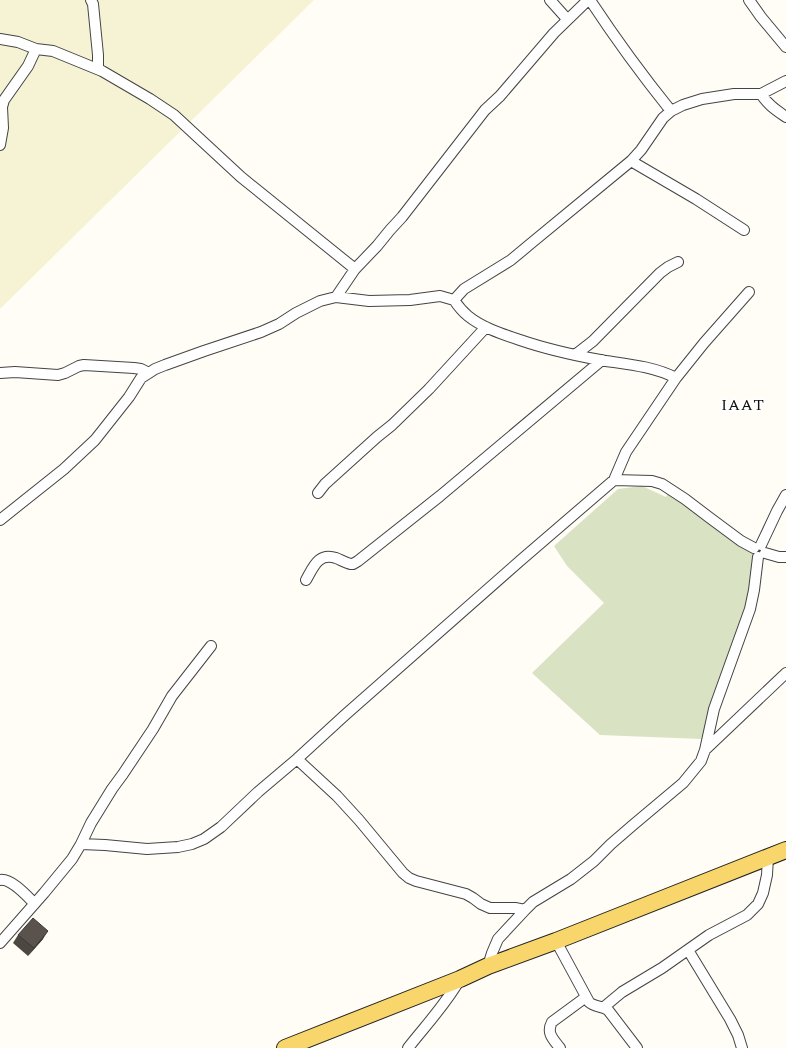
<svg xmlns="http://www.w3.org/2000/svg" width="786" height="1048" viewBox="0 0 786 1048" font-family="Spectral,serif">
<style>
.farmland{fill:#f6f3d4}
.cemetery{fill:#d9e3c4}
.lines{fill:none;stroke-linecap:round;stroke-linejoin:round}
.street-casing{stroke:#444;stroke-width:12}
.primary-casing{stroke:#222;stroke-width:18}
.street{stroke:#fff;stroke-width:10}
.primary{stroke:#f9d66b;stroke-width:16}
.wall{fill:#4d4742}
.shaded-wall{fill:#3f3936}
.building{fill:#5a524d;stroke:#3f3936}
.labels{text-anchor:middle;stroke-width:4;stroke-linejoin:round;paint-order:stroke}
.quarter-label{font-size:16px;letter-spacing:1px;fill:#111;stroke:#fff}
</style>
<rect width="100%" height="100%" fill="#fffdf5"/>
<path class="farmland" d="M0,0H314L0,309Z"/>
<path class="cemetery" d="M642,486L666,497L669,491L753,553L754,588L728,667L701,739L600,735L532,673L604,603L567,566L554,546L618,489Z"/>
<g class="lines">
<defs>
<path id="street" d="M91,0L93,4L98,55V69
M550,0L567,19
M590,0C615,38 642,75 671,111
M749,0L761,17L786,47
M0,39L18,42L36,49L28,66L4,100L2,107L3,128L0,145
M36,49L53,51L102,71L150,99L174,115L241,177L355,269
M761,94C767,104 776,110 786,117
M631,161L696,199L744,230
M336,297L355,269L377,246L390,230L402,217L485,110L500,96L554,33L588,0
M454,300L464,289L511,260L529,245L631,161L641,150L663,118L671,111L683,105L702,99L734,94H761L786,81
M575,355L593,341L660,273L668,267L678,262
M0,373L15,372L58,375L65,373L79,366L84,365L134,368L141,369L149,373
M676,378L704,343L749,292
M318,493L325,484L377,437L392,425L429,389L486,327
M0,520L64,469L95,440L129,397L141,378L155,369L165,365L204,351L261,332L279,324L296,313L320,301L336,297L369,301L410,300L440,296L454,300C458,306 462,311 468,316C483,328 502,334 520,340C546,349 573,355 600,360C625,364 653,366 676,378L626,452L614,480
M761,545L777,511L786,495
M765,553L779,557H786
M306,580C313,568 318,552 336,558C341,560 346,563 351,564H353L358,561L440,496L602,360
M705,750L786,673
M297,759L337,796L359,820L403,873L409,878L416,881L466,894L473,898L481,904L490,908H515L525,910
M81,844L91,823L112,789L123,774L153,729L172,696L211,646
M0,880C11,878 27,896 34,903
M556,941L589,1002C594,1007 602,1006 608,1010L637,1048
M0,943L44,893L72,859L81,844L105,845L147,849L178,847L192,844L204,839L221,827L258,792L297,759L345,715L521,560L614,480L652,481L662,484L685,499L710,518L741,541L754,548
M688,950L730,1019L738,1035L742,1048
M488,966L492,953L498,939L525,910L533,902L571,879L594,861L611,844L633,825L683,783L701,761L705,750L714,709L750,609L754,590L758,557
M604,1007L622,992L662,968L709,935L747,915L758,904L763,893L767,875L768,857
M408,1048C426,1025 446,1004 460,979
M560,1048C553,1039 546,1033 552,1022L586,997"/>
<path id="primary" d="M285,1048L460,979L488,966L556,941L786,850"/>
</defs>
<use href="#street" class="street-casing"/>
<use href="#primary" class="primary-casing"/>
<use href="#street" class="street"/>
<use href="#primary" class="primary"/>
</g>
<path class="wall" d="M18,935L43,939L28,956L13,943Z"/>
<path class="shaded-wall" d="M48,931L43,939L28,956L34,948Z"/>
<path class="building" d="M33,918L48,931L34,948L18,935Z"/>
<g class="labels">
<g class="quarter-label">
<text x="743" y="410">IAAT</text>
</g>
</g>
</svg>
